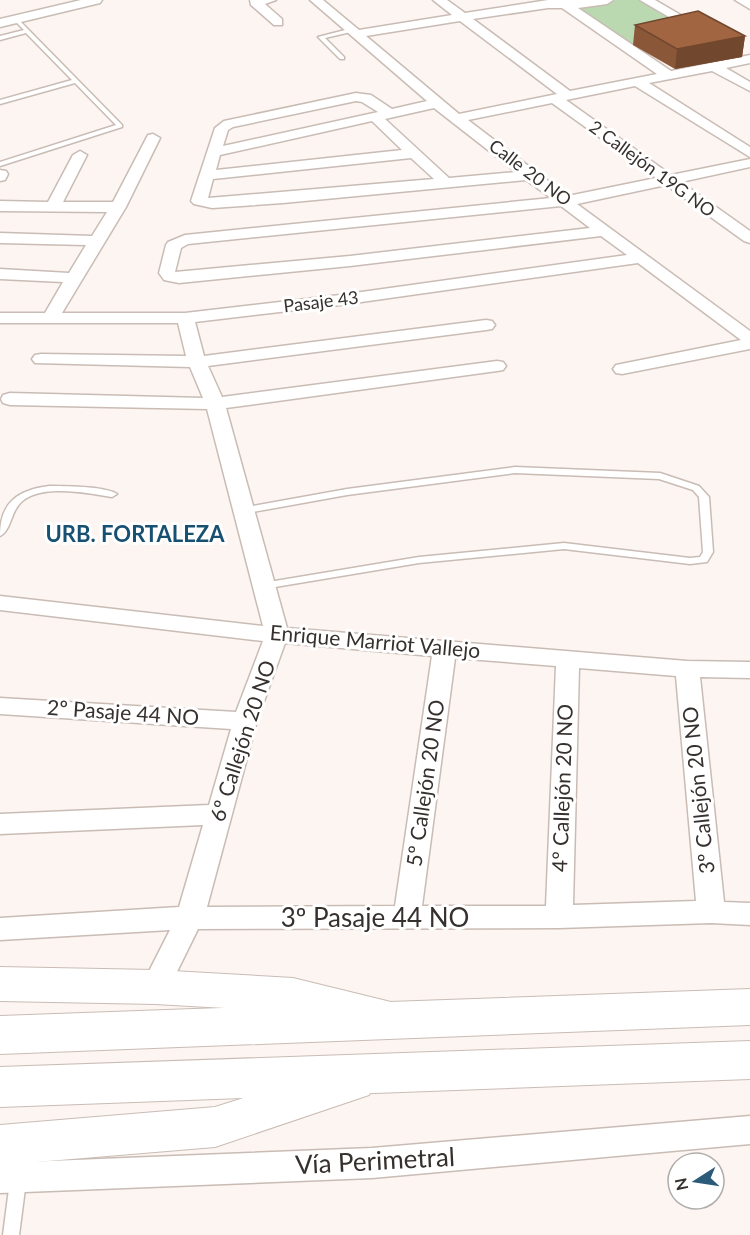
<svg xmlns="http://www.w3.org/2000/svg" width="750" height="1235" viewBox="0 0 750 1235" font-family="Lato,sans-serif">
<style>
.green{fill:#bad9b1}
.lines{fill:none;stroke-linecap:round;stroke-linejoin:round}
.service-casing{stroke:#c9bcb5;stroke-width:3}
.minor-casing{stroke:#c9bcb5;stroke-width:3}
.secondary-casing{stroke:#c9bcb5;stroke-width:2}
.trunk-casing{stroke:#c9bcb5;stroke-width:2}
.service{fill:#fff;fill-rule:evenodd}
.minor{fill:#fff;fill-rule:evenodd}
.secondary{fill:#fff;fill-rule:evenodd}
.trunk{fill:#fff;fill-rule:evenodd}
.wall{fill:#8b5739}
.shaded-wall{fill:#71472e}
.building{fill:#a26542;stroke:#71472e;stroke-width:1.5}
.labels{text-anchor:middle;stroke-width:6;stroke-linejoin:round;paint-order:stroke}
.far-street-label{font-size:18px;fill:#36312e;stroke:#fff}
.street-label{font-size:21px;fill:#36312e;stroke:#fff}
.neighbourhood-label{font-size:22px;font-weight:bold;fill:#185072;stroke:#fff}
.near-street-label{font-size:26px;fill:#36312e;stroke:#fff}
</style>
<rect width="100%" height="100%" fill="#fdf5f1"/>
<path class="green" d="M616,0H642L695,30L628,45L573,7Z"/>
<g class="lines">
<defs>
<path id="service" d="M16,17L122,125V127L0,166V162L116,125L75,83L0,104V100L72,80L26,33L0,40V36L24,30L13,19Z
M353,28L355,29V31L325,38L344,57V59H340L318,37Z
M515,467L660,473L699,486L709,497L713,552L707,562L690,564L564,549L419,563L263,589L258,586L263,583L419,557L564,543L690,558L700,557L703,552L699,497L693,490L659,479L515,473L347,495L242,514L237,511L242,508L347,489Z
M49,486C64,486 105,486 117,494L112,497C87,493 31,481 16,509C11,517 9,532 0,536C0,502 18,490 49,486Z
M18,1174L23,1176L26,1181L19,1235H3L10,1181L13,1176Z"/>
<path id="minor" d="M81,0H102L100,3L0,27V19Z
M250,0H276L265,4L282,19V25H274L251,5Z
M310,0H323L359,30L452,15L433,0H447L465,13L548,0H613L607,4L578,8L671,71L750,55V63L726,68L750,82V91L712,71L649,83L750,147V157L635,86L566,100L671,175L750,159V167L681,182L750,231V243L744,241L666,185L577,204L750,331V349L622,374L616,373L613,369L616,365L741,340L638,263L340,305L195,322L204,356L486,320L492,321L495,325L492,329L486,330L208,366L222,397L497,361L503,362L506,366L503,370L497,371L226,408L287,628L687,661L750,662V678L700,677L724,902L750,903V925L711,923L559,928L198,929L165,996L155,999L145,996L141,987L170,930L0,940V918L179,907L203,825L0,834V814L209,805L231,729L0,714V698L236,712L263,641L0,610V596L263,626L207,409L10,405L3,403L1,399L3,395L10,393L203,398L190,367L35,363L32,359L35,355L41,354L186,356L178,323H0V313H45L63,282L0,279V269L69,273L86,245L0,243V233L92,236L107,212L0,211V201L48,202L73,155L80,151L87,155L63,202H113L148,135L153,134L160,138L126,207L62,313H185L340,295L627,255L601,236L350,266L179,283L164,280L159,273L166,245L168,242L185,235L551,198L526,180L283,203L212,208L194,204L191,201L215,128L224,121L356,93L371,95L392,109L427,101ZM548,8H562L657,74L570,91L473,19ZM460,21L557,94L459,114L366,36ZM356,101L362,102L378,112L223,146L228,130L233,127ZM552,103L656,178L568,196L468,120ZM434,108L516,172L449,178L385,119ZM372,121L402,150L216,170L220,155ZM411,158L434,179L208,198L213,179ZM561,206L590,228L350,256L175,272L181,248L188,244ZM285,643L432,656L395,906L207,907L257,721ZM455,658L556,666L546,906H422ZM579,668L676,676L696,901L573,905Z
M640,0H655L708,31L706,34H698Z
M735,0H750V9Z
M0,170L6,171L8,174L5,180L0,181Z
M750,1116V1144L372,1178L0,1193V1163L372,1148Z"/>
<path id="secondary" d="M0,967L155,970L293,978L391,1002L397,1014L391,1026L376,1032L293,1012L155,1004L0,1001Z
M354,1063L369,1069L375,1082L369,1095L215,1147L0,1165V1125L215,1107Z"/>
<path id="trunk" d="M750,989V1025L0,1054V1016Z
M750,1041V1079L0,1107V1067Z"/>
</defs>
<use href="#service" class="service-casing"/>
<use href="#minor" class="minor-casing"/>
<use href="#secondary" class="secondary-casing"/>
<use href="#trunk" class="trunk-casing"/>
<use href="#service" class="service"/>
<use href="#minor" class="minor"/>
<use href="#secondary" class="secondary"/>
<use href="#trunk" class="trunk"/>
</g>
<path class="wall" d="M635,25L745,36L742,57L675,69L633,45Z"/>
<path class="shaded-wall" d="M745,36L742,57L675,69L677,49Z"/>
<path class="building" d="M698,11L745,36L677,49L635,25Z"/>
<g class="labels">
<g class="far-street-label">
<text transform="translate(652 169) rotate(36)" y="6">2 Callejón 19G NO</text>
<text transform="translate(530 173) rotate(37)" y="6">Calle 20 NO</text>
<text transform="translate(321 302) rotate(-7)" y="6">Pasaje 43</text>
</g>
<g class="street-label">
<text transform="translate(375 642) rotate(5)" y="7">Enrique Marriot Vallejo</text>
<text transform="translate(123 713) rotate(4)" y="7">2º Pasaje 44 NO</text>
<text transform="translate(243 741) rotate(-72)" y="7">6º Callejón 20 NO</text>
<text transform="translate(426 783) rotate(-82)" y="7">5º Callejón 20 NO</text>
<text transform="translate(563 788) rotate(-88)" y="7">4º Callejón 20 NO</text>
<text transform="translate(699 790) rotate(-96)" y="7">3º Callejón 20 NO</text>
</g>
<g class="neighbourhood-label">
<text x="135" y="542">URB. FORTALEZA</text>
</g>
<g class="near-street-label">
<text x="375" y="927">3º Pasaje 44 NO</text>
<text transform="translate(375 1161) rotate(-3)" y="9">Vía Perimetral</text>
</g>
</g>
<g transform="translate(696 1181) rotate(258)"><circle r="28" fill="#ffffff" stroke="#afadab" stroke-width="1.5"/>
<path d="M0-4.5L10 22L0 15L-10 22Z" fill="#2c5b7a"/>
<text y="-9" font-size="16" font-weight="bold" text-anchor="middle" fill="#36312e">N</text>
</g>
</svg>
